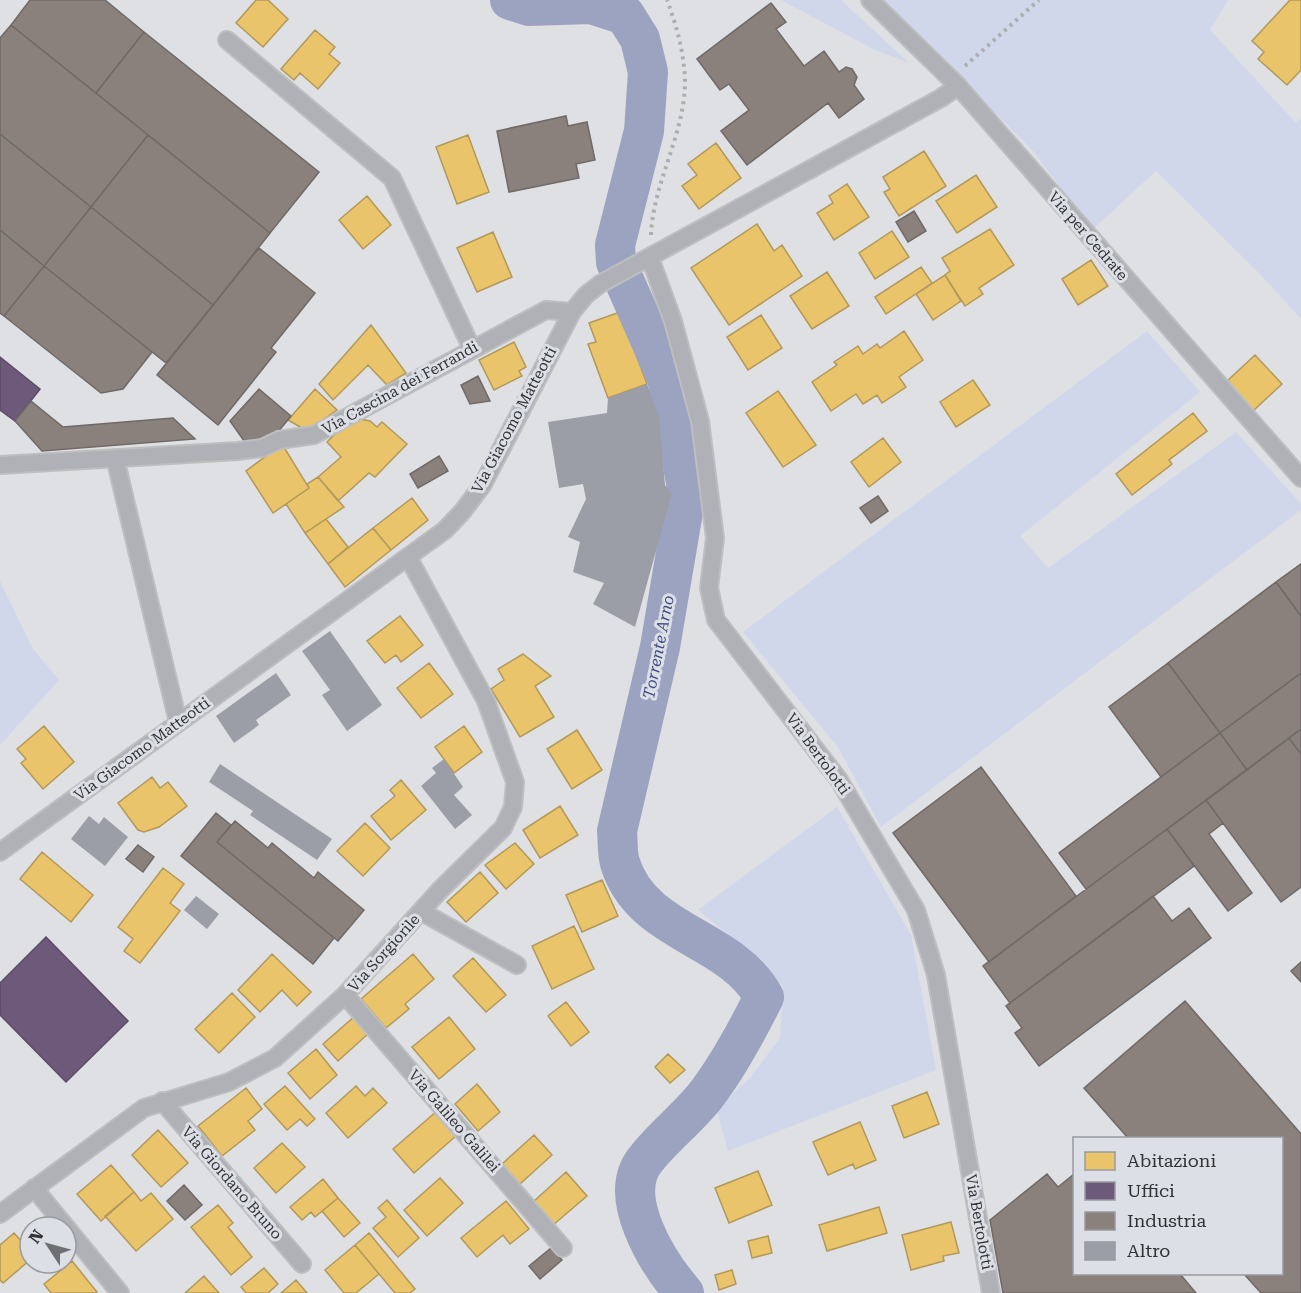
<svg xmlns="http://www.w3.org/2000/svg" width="1301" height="1293" viewBox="0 0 1301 1293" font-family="'Roboto Serif',serif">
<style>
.green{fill:#d0d7eb}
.homes{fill:#e9c46a;stroke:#b2985a;stroke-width:1.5}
.offices{fill:#6d597a;stroke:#5b4d65;stroke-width:1.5}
.industry{fill:#8a817c;stroke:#6f6967;stroke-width:1.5}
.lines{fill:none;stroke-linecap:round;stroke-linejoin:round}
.river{stroke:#9ba3c0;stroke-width:40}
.building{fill:#9b9ea7}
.street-casing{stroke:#bdbec0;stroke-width:20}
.path{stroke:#acaeb2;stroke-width:4;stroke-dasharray:3 4.5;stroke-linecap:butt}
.street{stroke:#afb1b7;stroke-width:16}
.labels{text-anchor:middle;stroke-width:6;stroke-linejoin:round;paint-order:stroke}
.street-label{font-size:15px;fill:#313235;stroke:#dddfe6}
.water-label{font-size:16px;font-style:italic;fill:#404d83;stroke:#dddfe6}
</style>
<rect width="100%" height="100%" fill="#dfe0e4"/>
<path class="green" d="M781,0H841L909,63L875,50Z
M884,0H1228L1210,30L1296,123L1301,118V319L1261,275L1156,171L1092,230L1033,151Z
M1147,331L1200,392L1020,536L1048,568L1236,432L1301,504V510L881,827L838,747L743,632Z
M0,581L33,649L59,680L0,745Z
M837,807L911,935L936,1070L728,1151L716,1108L749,1079L780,1038L783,986L744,947L698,910Z"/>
<path class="homes" d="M256,0H268L288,19L263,47L236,23Z
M1290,0H1301V70L1287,85L1258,59L1264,52L1252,41Z
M315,30L335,47L329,54L340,63L318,89L300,73L294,80L281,69Z
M468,135L489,192L457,204L436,147Z
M716,143L741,178L699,209L682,186L697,175L688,164Z
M924,151L946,186L899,216L884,192L890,189L883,177Z
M976,175L997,207L957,233L936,201Z
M847,184L869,217L834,240L817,213L833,203L829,196Z
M367,196L391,225L363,249L339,220Z
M757,224L774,251L782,245L802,276L729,325L691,268Z
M990,229L1014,265L979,288L983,294L965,306L945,275L950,271L942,258Z
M892,231L909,257L875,279L859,253Z
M493,232L512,277L477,292L457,248Z
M1091,260L1108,286L1078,305L1062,279Z
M921,267L932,283L886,314L875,297Z
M827,272L849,306L812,329L790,296Z
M945,275L961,301L933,320L916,294Z
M620,312L647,384L608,398L588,344L596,342L589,323Z
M761,315L782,348L748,370L727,337Z
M371,325L406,373L387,385L368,365L333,400L319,384Z
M904,331L923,360L899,377L906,387L882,403L877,395L863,404L856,394L831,411L812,382L837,365L834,362L858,346L863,354L877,344L880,348Z
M514,342L526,367L519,371L522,376L494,390L479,360Z
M1255,355L1282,384L1253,411L1226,382Z
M973,380L990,405L956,427L940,402Z
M315,389L337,410L307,431L288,420Z
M778,391L816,445L783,467L746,413Z
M1193,413L1207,431L1169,460L1172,464L1132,495L1116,474Z
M360,419L370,421L377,427L382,422L407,444L375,477L369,473L338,501L318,477L341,457L327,442L344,425Z
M883,438L901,462L869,487L851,462Z
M282,444L309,488L273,513L246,471Z
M318,477L344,507L305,533L286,504L309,488L307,484Z
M412,498L428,520L391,550L373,528Z
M326,519L348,547L328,564L305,533Z
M373,528L391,550L345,587L328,564Z
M400,616L423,645L401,662L396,655L385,663L367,641Z
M523,654L551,676L535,686L554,717L520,737L491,689L504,680L498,669Z
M429,663L453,694L421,718L397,688Z
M44,726L74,762L43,789L21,763L26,759L17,749Z
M464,726L482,752L454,773L435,747Z
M577,730L602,770L572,789L547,749Z
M152,777L160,788L168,782L187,806L159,827L144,832L138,830L118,803Z
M401,780L426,810L391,840L371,816L395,796L390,790Z
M560,806L578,835L540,858L523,830Z
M365,823L390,848L363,876L337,851Z
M515,843L534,864L506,889L485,865Z
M42,852L93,895L71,922L20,879Z
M163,868L184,884L170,903L180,911L140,963L124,951L133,939L118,927Z
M480,872L498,893L466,922L447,902Z
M602,880L618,916L582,932L566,895Z
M574,926L594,969L552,989L532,946Z
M272,954L311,992L297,1006L282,990L260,1012L238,990Z
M413,954L434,979L405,1004L409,1009L386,1028L361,999Z
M473,958L506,995L486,1012L453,976Z
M232,993L255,1017L219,1053L195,1029Z
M566,1002L589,1032L571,1046L548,1016Z
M355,1016L369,1033L338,1061L323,1044Z
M449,1017L475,1049L439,1079L412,1047Z
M316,1049L337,1075L310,1099L288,1073Z
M668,1054L685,1070L670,1083L655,1067Z
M477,1084L500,1112L478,1131L455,1104Z
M285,1086L315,1119L307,1126L300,1119L287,1130L264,1104Z
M356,1086L365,1096L373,1088L387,1103L348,1138L326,1113Z
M246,1088L262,1109L248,1121L255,1130L222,1156L198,1126Z
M927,1092L939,1124L904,1138L892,1106Z
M437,1111L457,1135L414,1173L393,1149Z
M860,1122L876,1160L855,1169L853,1164L828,1175L813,1142Z
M158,1130L188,1163L161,1187L132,1155Z
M534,1135L552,1155L520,1184L502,1164Z
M282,1143L305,1167L276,1193L254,1168Z
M111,1165L134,1192L101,1221L77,1194Z
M758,1171L772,1205L729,1223L715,1188Z
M566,1172L587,1196L553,1225L533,1202Z
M440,1178L463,1203L427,1236L404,1210Z
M323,1179L338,1198L315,1217L311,1212L302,1220L290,1207Z
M134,1192L141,1201L151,1193L173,1219L136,1251L105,1216Z
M338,1198L360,1223L344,1237L322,1211Z
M387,1200L419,1238L398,1257L373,1228L386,1217L378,1208Z
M506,1201L529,1229L510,1244L503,1235L477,1257L461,1238Z
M218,1205L233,1223L228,1227L252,1257L231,1275L191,1227Z
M879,1207L887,1233L827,1251L819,1225Z
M951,1222L959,1253L943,1256L944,1261L911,1270L902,1235Z
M14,1233L30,1251V1260L3,1283L0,1280V1245Z
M369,1233L415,1289L410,1293H395L355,1245Z
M768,1236L772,1253L752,1258L748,1241Z
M355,1245L379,1274L356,1293H344L325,1270Z
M72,1261L97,1292L95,1293H51L44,1284Z
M264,1268L278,1284L268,1293H246L241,1287Z
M732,1270L736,1284L719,1290L715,1275Z
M204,1276L219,1293H185Z
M296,1280L307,1293H281Z"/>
<path class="offices" d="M0,357L40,389L15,421L0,410Z
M46,937L128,1021L66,1082L0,1015V983Z"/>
<path class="industry" d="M30,0H105L144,32L96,93L11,25Z
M771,3L786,22L776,29L804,66L824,51L839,72L846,67L852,69L857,77L854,85L864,99L839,118L828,103L747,165L721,131L749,110L729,84L720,90L697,59Z
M11,25L148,135L91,207L0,134V38Z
M144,32L319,172L270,233L96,93Z
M566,116L568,126L587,122L595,160L576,164L579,178L509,192L497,131Z
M0,134L91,207L44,266L0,230Z
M148,135L270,233L213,305L91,207Z
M91,207L213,305L166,363L44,266Z
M914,211L926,231L908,242L896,222Z
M0,230L44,266L4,316L0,313Z
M259,248L315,293L271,348L276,352L218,425L157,375Z
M44,266L152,352L123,389L101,393L4,316Z
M478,376L490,401L470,404L461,385Z
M259,389L291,416L278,432L247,445L230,421Z
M31,401L63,427L173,418L195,439L42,451L15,421Z
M439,456L448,471L418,488L410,474Z
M878,496L888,511L871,523L860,508Z
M1301,564V616L1276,582Z
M1276,582L1301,616V673L1220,733L1168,663Z
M1168,663L1220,733L1161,777L1109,707Z
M1301,673V729L1247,770L1220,733Z
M1301,729V754L1289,738Z
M1220,733L1247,770L1086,889L1059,853Z
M1289,738L1301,754V887L1281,902L1206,800Z
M981,767L1076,896L989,962L893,833Z
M1206,800L1223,823L1209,834L1252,893L1228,911L1167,829Z
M216,813L231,825L217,842L334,938L313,964L181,856Z
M235,821L268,848L272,843L314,878L318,872L364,910L338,941L217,842Z
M1167,829L1194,866L1010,1003L983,966Z
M138,845L154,857L143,872L126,859Z
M1153,896L1172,921L1189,908L1211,938L1039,1066L1015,1033L1022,1028L1006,1006Z
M1301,962V982L1291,971Z
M1185,1001L1301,1134V1293H1261L1244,1274H1282V1138H1128L1084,1088Z
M1047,1174L1058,1187L1074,1174V1274H1180L1196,1293H1003L990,1220Z
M184,1185L202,1205L185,1220L167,1201Z
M551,1248L562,1260L540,1279L529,1266Z"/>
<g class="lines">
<path class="river" d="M510,0L529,6L591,4L625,15L640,39L648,72L644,131L615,245L616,262L667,378L687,488L660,647L617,831C618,841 617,853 620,863C642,935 731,936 764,997C747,1031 729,1065 706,1095C688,1118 664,1136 646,1159C615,1196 658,1263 684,1293"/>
</g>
<path class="building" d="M647,384L659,417L665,485L672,493L635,627L593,604L604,583L573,572L580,542L568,537L586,499L583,484L559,488L548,422L607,413L608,398Z
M330,631L382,705L347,731L322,695L330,690L302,651Z
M276,673L291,695L256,720L259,725L234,743L216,716Z
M444,759L463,787L454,795L472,815L455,829L421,786L436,773L432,768Z
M220,764L332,839L317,860L250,815L253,811L209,782Z
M89,816L99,824L104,817L128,837L105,866L71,839Z
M196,896L219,914L207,929L184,910Z"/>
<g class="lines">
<defs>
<path id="street" d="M870,0L958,86L1301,478
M227,40L392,178L472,349
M650,258L673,321L700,421L715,538L709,588L716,620L839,780L916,910L936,975L991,1293
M115,458L178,722
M0,465L238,451L262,448L279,440L314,435L546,310L572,312
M0,852L445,530L463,511L483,484L572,312L586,295L600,284L941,98L958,86
M422,912L517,965
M345,995L563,1248
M162,1101L302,1264
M34,1188L66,1227
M0,1214L144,1108L229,1082L275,1058L345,995L440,890L503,828L513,807L515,782L486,701L408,557
M66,1227L120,1293"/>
</defs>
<use href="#street" class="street-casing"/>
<path class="path" d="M965,66L1039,0
M651,235C653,183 685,134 685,81C684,52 677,27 667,0"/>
<use href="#street" class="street"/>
</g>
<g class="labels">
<g class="street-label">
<text transform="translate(1088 236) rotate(49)" y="5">Via per Cedrate</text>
<text transform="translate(400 388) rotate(-29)" y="5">Via Cascina dei Ferrandi</text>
<text transform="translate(514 420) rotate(-62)" y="5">Via Giacomo Matteotti</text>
<text transform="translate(142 749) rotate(-36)" y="5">Via Giacomo Matteotti</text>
<text transform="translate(818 754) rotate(54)" y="5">Via Bertolotti</text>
<text transform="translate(384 953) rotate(-48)" y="5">Via Sorgiorile</text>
<text transform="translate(454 1121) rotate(49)" y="5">Via Galileo Galilei</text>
<text transform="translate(232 1183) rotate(49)" y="5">Via Giordano Bruno</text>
<text transform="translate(979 1222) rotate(80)" y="5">Via Bertolotti</text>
</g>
<g class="water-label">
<text transform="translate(658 647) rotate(-79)" y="6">Torrente Arno</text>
</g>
</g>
<rect x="1073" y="1137" width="210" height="138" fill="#dddfe6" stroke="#989a9f" stroke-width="1.5"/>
<rect x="1085" y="1152" width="30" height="18" fill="#e9c46a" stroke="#989a9f" stroke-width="1.5"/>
<text x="1127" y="1167" font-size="18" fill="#313235">Abitazioni</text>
<rect x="1085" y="1182" width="30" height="18" fill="#6d597a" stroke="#989a9f" stroke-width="1.5"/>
<text x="1127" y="1197" font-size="18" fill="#313235">Uffici</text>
<rect x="1085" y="1212" width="30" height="18" fill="#8a817c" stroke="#989a9f" stroke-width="1.5"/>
<text x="1127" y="1227" font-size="18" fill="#313235">Industria</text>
<rect x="1085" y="1242" width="30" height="18" fill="#9b9ea7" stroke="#989a9f" stroke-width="1.5"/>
<text x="1127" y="1257" font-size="18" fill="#313235">Altro</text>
<g transform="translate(48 1245) rotate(306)"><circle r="28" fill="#dddfe6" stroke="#989a9f" stroke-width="1.5"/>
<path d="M0-4.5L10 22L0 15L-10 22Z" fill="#6e6f72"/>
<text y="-9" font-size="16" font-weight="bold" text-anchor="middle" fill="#313235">N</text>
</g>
</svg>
